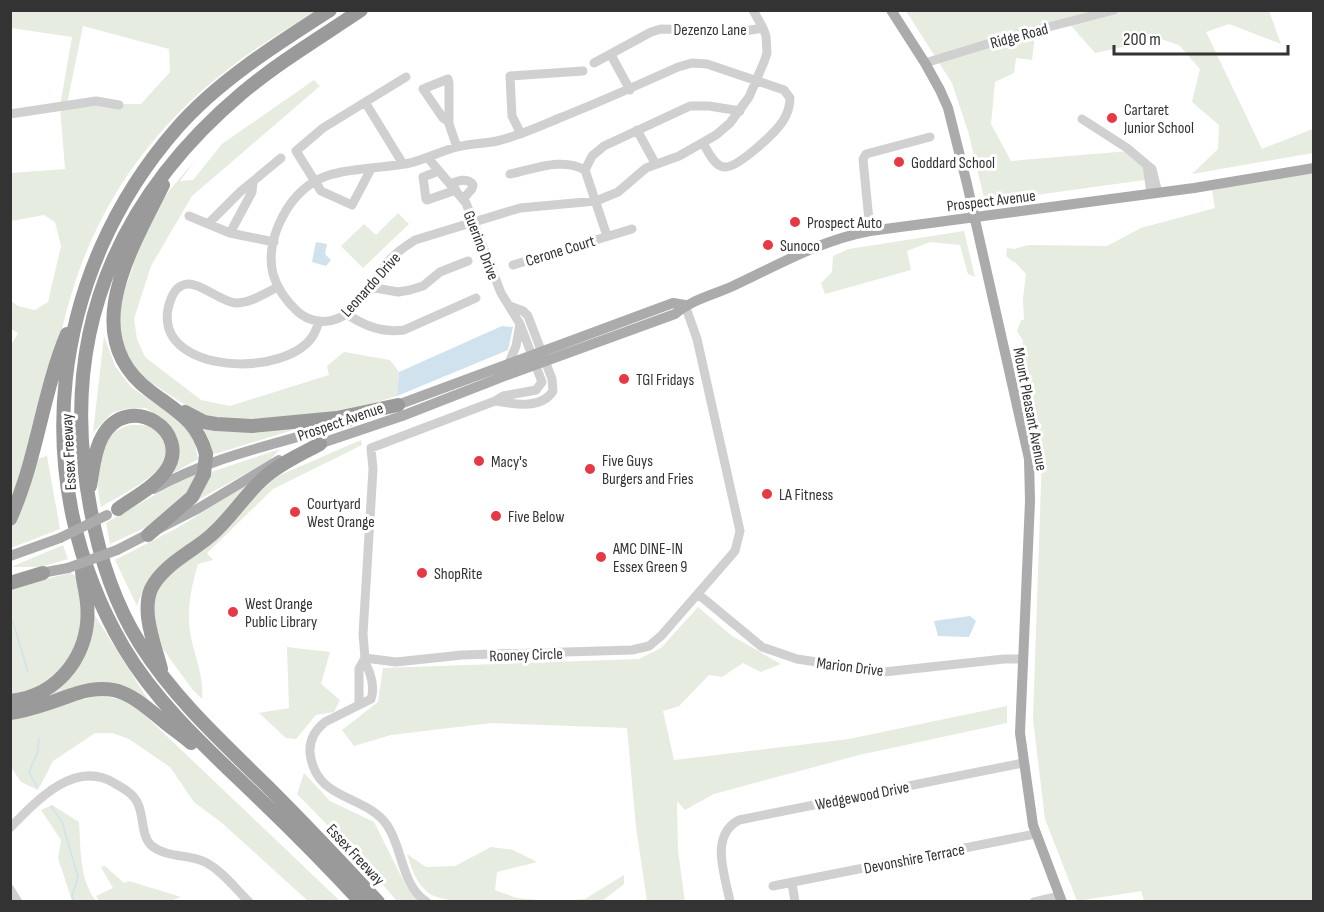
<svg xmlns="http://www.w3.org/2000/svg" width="1324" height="912" viewBox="0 0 1324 912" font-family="'Sofia Sans Condensed',sans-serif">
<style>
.green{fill:#e6ecdf;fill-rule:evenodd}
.water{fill:#cfe2ee}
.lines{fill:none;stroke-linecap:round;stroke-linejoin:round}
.stream{stroke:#cfe2ee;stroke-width:1.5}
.minor{stroke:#d0d0d0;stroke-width:9}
.major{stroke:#ababab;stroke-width:10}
.highway{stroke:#9a9a9a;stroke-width:14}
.major-bridge{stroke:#ababab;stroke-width:10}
.highway-bridge{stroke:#9a9a9a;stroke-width:14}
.poi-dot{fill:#e63946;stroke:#fff;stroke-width:2}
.labels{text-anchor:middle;stroke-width:6;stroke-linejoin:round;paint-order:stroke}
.street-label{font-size:16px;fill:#333;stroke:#fff}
.poi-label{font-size:16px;fill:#333;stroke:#fff;text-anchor:start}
</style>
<rect width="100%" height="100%" fill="#fff"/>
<path class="green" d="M11,11H316C289,28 261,44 236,63C158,121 102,196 73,289C67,309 61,329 58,351L11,501L10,347L18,333L11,329V301L18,306L35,310L48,302L61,246L55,222L44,215L11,221V173L65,169L60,106L72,37L11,28ZM83,26L169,49L170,72L141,104H67Z
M906,11H1269L1281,44L1229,24L1206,32L1262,149L1313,129V153L1192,174L1218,149L1219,125L1192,102L1200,69L1179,45L1161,39L1095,53L1067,21L1036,26L1032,60L1016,58L1014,73L995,82L991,124L1011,161L1129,151L1147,164L1152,179L985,202L968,131L952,83Z
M314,80L320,86L192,196L151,266L134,319L137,339L145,357L201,400L230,406L329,375L327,366L344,352L390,360L399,372L397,396L341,413L228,420L202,416L138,374L123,348L119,307L148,222L169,191L196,159L180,181L193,180L222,144Z
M1313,171V901H1144L1141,891L1077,901L1045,819L1033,719L1042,455L1023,371L1020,367L1023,341L1017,331L1021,320H1024L1023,298L1026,274L1015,262L1012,261L1006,256L1007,248L1014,249L1028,245L1107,246L1141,228L1215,208L1212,190Z
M398,213L409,224L363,268L341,246L364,224L376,235Z
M964,231L975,277L968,274L960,245L930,242L907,251L911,270L825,294L821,283L832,272L833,256L849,249Z
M104,336L115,366L131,387L184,424L195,442L198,459L173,473L178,453L174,437L165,422L146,408L125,409L112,413L93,433Z
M141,425L155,427C160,436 169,447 166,458C161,476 117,497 101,507C95,481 94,436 127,426C131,424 137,425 141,425Z
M203,427L235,431L293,430L211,455L207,436Z
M361,440L362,445L273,489L207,553L213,560L198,564C193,580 188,603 189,620C189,647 205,672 202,699L192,689L163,649L150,606L161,579L271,479Z
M280,449L269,461L196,501L211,472Z
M47,456L60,529L11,548L10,530L23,506L37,459Z
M197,474L187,495L157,522L110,544L106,523L186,477Z
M251,482C238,498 226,517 211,529C178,557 152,562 137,606L115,560L179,527Z
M63,545L68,559L40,567H11Z
M71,573L76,576L83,617L76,650L57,677L36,689L11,696V587Z
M698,607L732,636L781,664L761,672L743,663L722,677L709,675L679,706L663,711L674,760L849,739L1007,706V723L859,755L714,794L685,810L677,801L678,850L685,902L647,901L636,827L627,728L491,723L391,735L354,746L342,730L378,702L383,668L639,659L661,648Z
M92,611L152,706L123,688L38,702L70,677Z
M287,647L330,652L321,684L340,700L334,712L316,715L296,739L286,738L259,713L289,708Z
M101,695L131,702L340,901H308L222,823L194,802L170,767L129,739L112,733H95L53,761L38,790L21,782L11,767L10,718Z
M304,773L330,801L374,822L407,888L418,901H397L352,850L297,794Z
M52,805L79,822C81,849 79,879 96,901H72L58,858L61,840L41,810Z
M491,847L513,850L537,862L497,872L495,890L517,898L549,901C523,902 447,907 429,893C415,882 412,869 407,854L426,867L455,866Z
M105,866L124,883L129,881L181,897L170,901H99L96,896L113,888L101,867Z
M624,875V884L602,901H564L585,899Z"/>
<path class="water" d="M316,242L327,244L325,254L331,260L326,266L312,262Z
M502,326L513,327L508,350L397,396L399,372Z
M970,616L976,621L969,637L938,636L934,621Z"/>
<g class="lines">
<path class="stream" d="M13,622L28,672
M37,787L29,772L38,751L39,738
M51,806L62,822L78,877L72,897L75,902"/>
<path class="minor" d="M611,55L630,90
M594,63L651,32L661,29L745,31L763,28
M925,63L1010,37L1114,10
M365,102L403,164
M10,114L96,101L119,105
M1082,119L1127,148L1147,165
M449,122L443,118L423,89L448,79L449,83V124L457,147
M637,130L655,163
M521,134L512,116L510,76L583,71
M703,143C708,151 714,166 724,167C737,169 776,132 783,121C788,113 790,107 790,98L784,90L707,64L692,63L678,67C638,85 598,103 557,119C538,127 518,136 497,141C484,144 470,143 457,147C441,151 426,159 410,163C382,169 335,167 312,183C285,201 265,242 273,274C277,288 287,302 298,312C304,317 310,320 318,321C352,326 369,286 387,263C394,254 404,247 415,240L520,208L596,201L618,192L646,168L679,156L716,135L730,123L749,97L764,62L767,53L766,36L763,28L753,10
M428,158L466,203L501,293L520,324L542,382L536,390L503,396L495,401L371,448L373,469L363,634L365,658L396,662L462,655L632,650L649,646L661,636L735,551L740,531L697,339L685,305
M371,169L352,205L321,191L296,151L323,128L406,77
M585,170L592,156L604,146L690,106H709L740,111
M439,171L423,177L426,199L427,200L456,190
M510,174C535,169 562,157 585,170L607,236
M450,184C458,181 468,177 473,185L472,189L463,199
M1151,194L1147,165L1152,169L1158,193
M189,216L230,233L274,242
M209,223L240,192L281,158
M870,231L863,159L866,154L930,137
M230,233L252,192L253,183
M513,265L632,229
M278,287C265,293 251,303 236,303C219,302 196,277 181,286C173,290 170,300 168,309C156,375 289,379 314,334C316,330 318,325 319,321
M370,287L398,292L410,290L423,286L440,272L468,261
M347,314C364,326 383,333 404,330L476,298
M509,363L516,346L520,324
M495,401C514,404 541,410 553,391L552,379L528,316L523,311L510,306
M698,594L762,647L797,659L884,672L1004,659H1022
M364,662C371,671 375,689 371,699L325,722C315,730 309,740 310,753C316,802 364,793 387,825C403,848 401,886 427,902
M359,705V669L365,658
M10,828C36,801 75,759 114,783C123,788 134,794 138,804C144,816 141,837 152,846C167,858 189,854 205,862C221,870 236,889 249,902
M792,883L795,902
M773,886L1035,834
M10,889L18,902
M730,902C725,875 709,836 739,820L1023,763
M1034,902L1060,896"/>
<path class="major" d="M891,10L925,63L940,90L948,108L967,184L1029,459L1030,501L1020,733L1033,825L1062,902
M392,407L673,303L685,305
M313,446L402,416L510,374L675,314C691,300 713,295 733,286C778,265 821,240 870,231L1194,188L1314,168
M154,489C216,454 288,442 355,420
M117,550L199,508L279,460
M10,556L60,538
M36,574L68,568"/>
<path class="highway" d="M330,10C277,44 218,81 177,128C50,273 25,480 124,648C155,700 200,742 244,784C284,822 323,861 361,902
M361,10C321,37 279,62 242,93C127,190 67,314 84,465C91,528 106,590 140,644C174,698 221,741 266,785C304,823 341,862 378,902
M163,185C132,248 76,336 150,391C176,411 197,420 206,454
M185,412L204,422L216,424L252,426L337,418L398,405
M90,486C93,470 94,452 102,437C128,389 195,432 165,472C154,487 133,498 118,509
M10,519C37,460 42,394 67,334
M148,535L192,497L204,474
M10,583L43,573
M161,669C155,645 141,613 151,589C162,566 190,553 209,537C230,520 244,495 265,477C281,463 301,454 320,444
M10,701C60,696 92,652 87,603C86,592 83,582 82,571
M10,713C34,710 56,700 78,693C117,681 134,697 162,720C171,728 182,735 191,743"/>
<path class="major-bridge" d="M60,538L107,515
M68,568L117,550"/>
<path class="highway-bridge" d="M204,474L206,454"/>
</g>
<g class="poi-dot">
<circle cx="1112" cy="118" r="6"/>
<circle cx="899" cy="162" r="6"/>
<circle cx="795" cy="222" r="6"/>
<circle cx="768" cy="245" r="6"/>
<circle cx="624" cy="379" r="6"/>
<circle cx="479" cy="461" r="6"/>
<circle cx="590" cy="469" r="6"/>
<circle cx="767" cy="494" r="6"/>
<circle cx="295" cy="512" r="6"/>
<circle cx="496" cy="516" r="6"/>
<circle cx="601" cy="557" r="6"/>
<circle cx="422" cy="573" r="6"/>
<circle cx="233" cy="612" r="6"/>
</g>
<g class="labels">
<g class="street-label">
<text x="710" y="35">Dezenzo Lane</text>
<text transform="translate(1019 35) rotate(-15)" y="6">Ridge Road</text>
<text transform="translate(991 200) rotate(-7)" y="6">Prospect Avenue</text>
<text transform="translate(482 245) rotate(69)" y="6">Guerino Drive</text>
<text transform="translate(560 250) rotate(-17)" y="6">Cerone Court</text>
<text transform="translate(370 284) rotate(-48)" y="6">Leonardo Drive</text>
<text transform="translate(1031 409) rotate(79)" y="6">Mount Pleasant Avenue</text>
<text transform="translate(340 421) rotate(-19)" y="6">Prospect Avenue</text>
<text transform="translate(68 452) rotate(-93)" y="6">Essex Freeway</text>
<text transform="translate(526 654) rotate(-2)" y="6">Rooney Circle</text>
<text transform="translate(850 666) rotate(7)" y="6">Marion Drive</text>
<text transform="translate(862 795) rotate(-11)" y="6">Wedgewood Drive</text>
<text transform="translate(356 854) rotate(47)" y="6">Essex Freeway</text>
<text transform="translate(914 858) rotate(-11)" y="6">Devonshire Terrace</text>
</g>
<g class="poi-label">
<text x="1124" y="115">Cartaret<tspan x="1124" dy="18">Junior School</tspan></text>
<text x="911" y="168">Goddard School</text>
<text x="807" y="228">Prospect Auto</text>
<text x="780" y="251">Sunoco</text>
<text x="636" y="385">TGI Fridays</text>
<text x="602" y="466">Five Guys<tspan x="602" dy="18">Burgers and Fries</tspan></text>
<text x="491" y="467">Macy's</text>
<text x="779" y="500">LA Fitness</text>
<text x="307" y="509">Courtyard<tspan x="307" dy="18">West Orange</tspan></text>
<text x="508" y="522">Five Below</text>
<text x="613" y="554">AMC DINE-IN<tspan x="613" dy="18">Essex Green 9</tspan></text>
<text x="434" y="579">ShopRite</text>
<text x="245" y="609">West Orange<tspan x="245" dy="18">Public Library</tspan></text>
</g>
</g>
<rect width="1324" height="912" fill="none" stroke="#333333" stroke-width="24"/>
<path d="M1114 45v9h174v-9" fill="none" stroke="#333333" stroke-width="3"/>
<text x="1123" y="45" font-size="18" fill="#333333" stroke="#ffffff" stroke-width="4.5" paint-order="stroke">200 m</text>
</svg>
